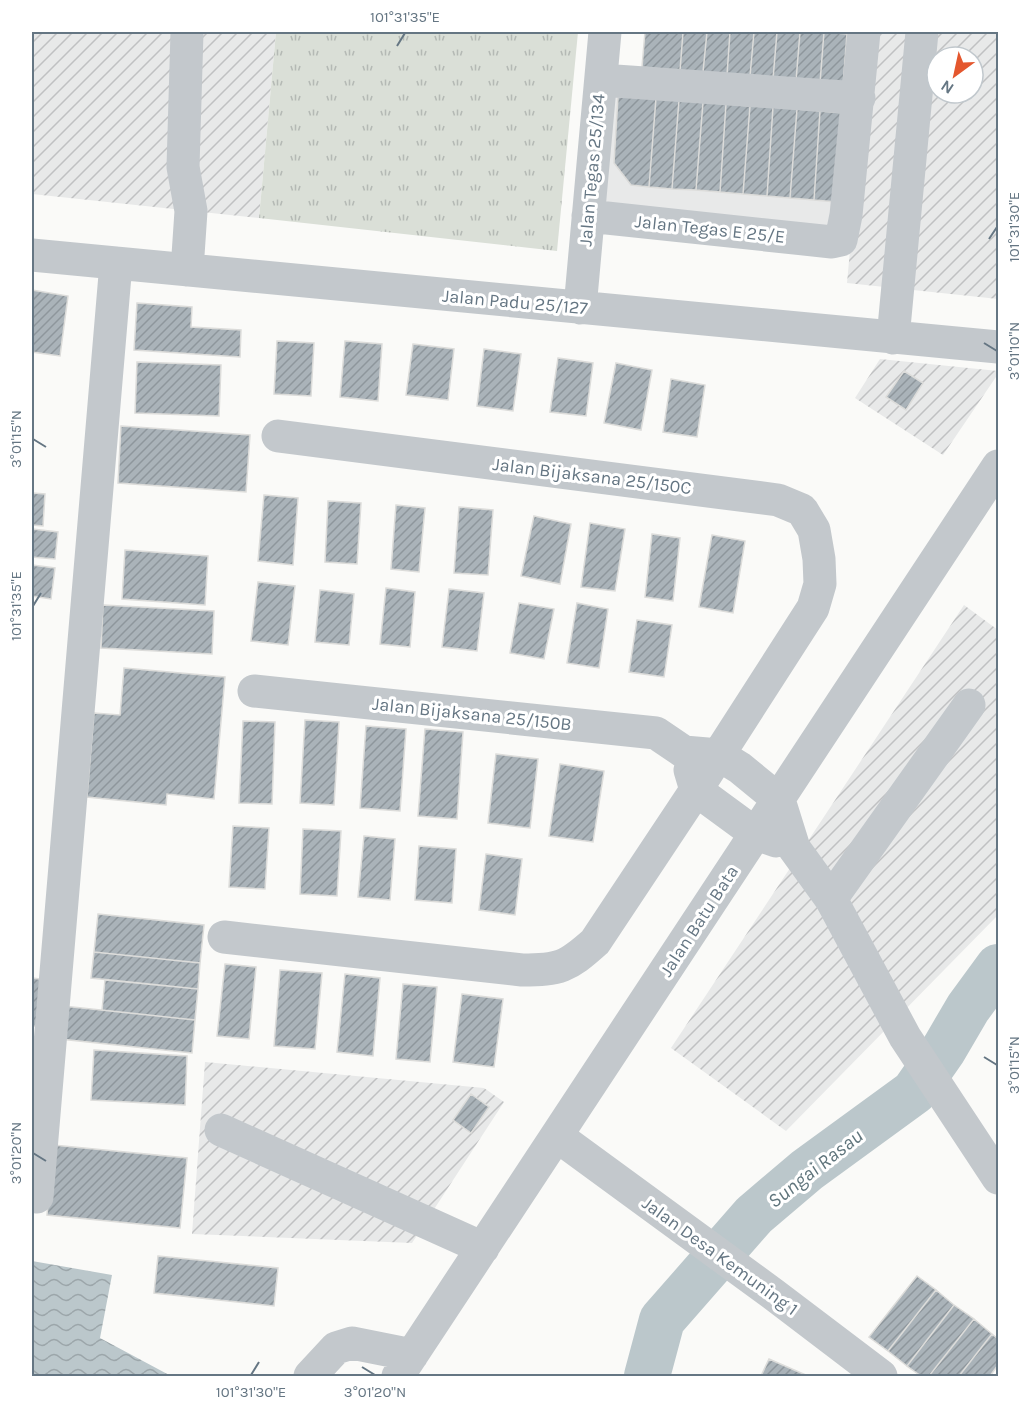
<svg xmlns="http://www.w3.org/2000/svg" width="1030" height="1408" viewBox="0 0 1030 1408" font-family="Karla,sans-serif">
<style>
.built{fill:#e8e9e9}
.industrial{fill:url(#industrial-furrows);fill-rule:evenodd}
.grass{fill:url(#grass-tufts)}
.water{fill:url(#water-waves)}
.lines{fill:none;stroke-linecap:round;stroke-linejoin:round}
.river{stroke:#bbc7cb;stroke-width:46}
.building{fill:url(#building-hatch);stroke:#dcdcda;stroke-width:1.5}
.minor{stroke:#c3c8cc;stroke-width:33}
.ticks{fill:none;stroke:#657683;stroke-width:2}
.labels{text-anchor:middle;stroke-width:6;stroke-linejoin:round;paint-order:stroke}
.street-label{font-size:18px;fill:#657683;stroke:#fff}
.water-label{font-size:20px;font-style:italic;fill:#60757c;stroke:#fff}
.neatline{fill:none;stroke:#657683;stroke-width:2}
.ticks-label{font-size:15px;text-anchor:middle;fill:#657683}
</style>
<defs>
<pattern id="industrial-furrows" width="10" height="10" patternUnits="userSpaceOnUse" patternTransform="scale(1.5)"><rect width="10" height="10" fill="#e8e9e9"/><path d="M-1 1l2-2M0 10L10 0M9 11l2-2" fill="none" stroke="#c0c1c2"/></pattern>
<pattern id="grass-tufts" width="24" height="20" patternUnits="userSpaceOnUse" patternTransform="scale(1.5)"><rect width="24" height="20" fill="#dadfd7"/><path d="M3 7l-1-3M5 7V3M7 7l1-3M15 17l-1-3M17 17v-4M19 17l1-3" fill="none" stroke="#b4b9b4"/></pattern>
<pattern id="water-waves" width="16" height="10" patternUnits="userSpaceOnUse" patternTransform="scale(1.5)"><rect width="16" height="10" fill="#bbc7cb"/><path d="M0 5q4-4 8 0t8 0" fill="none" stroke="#9ca6aa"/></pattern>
<pattern id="building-hatch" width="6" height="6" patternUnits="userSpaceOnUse" patternTransform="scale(1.5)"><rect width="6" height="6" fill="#aab3b9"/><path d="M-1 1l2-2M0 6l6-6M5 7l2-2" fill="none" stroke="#8e969c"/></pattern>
</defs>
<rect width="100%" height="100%" fill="#fafaf8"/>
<path class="built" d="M610,89L846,105L833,231L601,208Z"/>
<path class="industrial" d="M32,32H276L259,218L32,194Z
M870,32H998V299L847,283ZM937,57H973V93H937Z
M880,359L998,371V374L943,455L855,398Z
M964,605L998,630V915L786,1131L671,1048Z
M205,1062L484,1088L504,1102L412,1243L192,1234Z"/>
<path class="grass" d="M276,32H578L557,251L259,218Z"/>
<path class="water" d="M32,1261L112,1275L100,1338L171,1376H32Z"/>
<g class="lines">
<path class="river" d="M647,1376L662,1320L754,1215L807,1170L914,1092L944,1049L968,1008L998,967"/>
</g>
<path class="building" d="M645,32H683L680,71L642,67Z
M683,32H707L703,72L680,71Z
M707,32H730L727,75L703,72Z
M730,32H754L750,76L727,75Z
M754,32H777L773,79L750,76Z
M777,32H800L796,81L773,79Z
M800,32H824L820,83L796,81Z
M824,32L847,34L843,85L820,83Z
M618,97L656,98L649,187L631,185L614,163Z
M656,98L679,100L672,189L649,187Z
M679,100L703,102L696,190L672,189Z
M703,102L726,104L720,192L696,190Z
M726,104L750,106L743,194L720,192Z
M750,106L773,107L767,196L743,194Z
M773,107L797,109L790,198L767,196Z
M797,109L820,111L814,200L790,198Z
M820,111L844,113L837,202L814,200Z
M32,290L68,296L60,356L32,352Z
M137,303L192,307L191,327L241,330L240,357L134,350Z
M277,341L314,343L311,396L274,394Z
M345,341L382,344L378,401L340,397Z
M413,344L454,349L448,400L406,395Z
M484,349L521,354L513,411L477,406Z
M558,358L593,363L586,416L550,412Z
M137,362L221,365L219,416L135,413Z
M616,363L652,370L641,430L604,423Z
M904,371L923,383L906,410L886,397Z
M671,379L705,385L697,437L663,432Z
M121,426L250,435L246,492L118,483Z
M32,493L45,494L43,526L32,525Z
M264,495L298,498L293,565L258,561Z
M328,501L361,503L357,564L325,562Z
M396,505L425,508L419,572L391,569Z
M459,507L493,510L488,575L454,573Z
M534,516L571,524L560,584L521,576Z
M590,523L625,529L615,591L581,587Z
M32,529L58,532L55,559L32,557Z
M652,534L680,538L673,601L645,597Z
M712,535L745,541L733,613L699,607Z
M125,550L208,556L205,605L122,599Z
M32,565L55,568L51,599L32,596Z
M258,582L295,586L288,645L251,641Z
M386,588L415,592L410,647L380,644Z
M449,589L484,593L477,651L442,647Z
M320,590L354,594L349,645L315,642Z
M519,603L554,609L544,659L510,653Z
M577,603L608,609L599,668L567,663Z
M103,605L214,611L212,654L101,648Z
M637,620L672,625L664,677L629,672Z
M124,668L225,677L214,799L167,794L166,805L87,797L94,713L120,715Z
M305,720L339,722L334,805L300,803Z
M243,721L275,722L272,804L239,803Z
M366,726L406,729L400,811L360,808Z
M425,729L463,732L457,819L418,816Z
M496,754L538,759L530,828L488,823Z
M560,764L604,771L593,842L549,836Z
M233,826L269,828L265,889L229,887Z
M303,829L341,831L337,896L300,894Z
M364,836L395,839L390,900L358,897Z
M419,846L456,849L452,903L415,900Z
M486,854L522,859L515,915L479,910Z
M98,914L204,925L200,963L94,952Z
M94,952L200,963L198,989L91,978Z
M225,964L256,967L249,1039L217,1036Z
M280,970L322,973L315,1049L274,1046Z
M345,974L380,978L373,1056L337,1052Z
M32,978L47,980L41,1027L32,1026Z
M105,980L198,989L195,1020L102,1010Z
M403,984L437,987L430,1062L396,1059Z
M462,994L503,999L494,1067L453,1062Z
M63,1006L195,1020L192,1053L60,1039Z
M94,1050L187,1056L185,1105L91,1100Z
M471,1094L489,1107L471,1133L453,1120Z
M53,1145L187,1158L180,1228L47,1215Z
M158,1256L278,1268L274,1306L154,1293Z
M917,1276L936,1290L888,1351L869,1337Z
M936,1290L954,1305L907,1366L888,1351Z
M954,1305L974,1319L929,1376H921L907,1366Z
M974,1319L992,1334L959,1376H929Z
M992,1334L998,1339V1365L990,1376H959Z
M769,1359L808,1376H761Z"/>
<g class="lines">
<path class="minor" d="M187,32L183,167L191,211L187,270
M601,80L859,98
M588,216L832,242L841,240L846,215L864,32
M32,255L998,347
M580,308L605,32
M893,338L922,32
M254,691L656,733L684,752L719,755L740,768L779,800L794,848L831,899L905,1037L998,1178
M690,770L696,790L756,834L776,841
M831,899L969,705
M224,937L522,970C560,970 567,967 595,942L696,790L813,608L820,584L819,559L814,530L802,510L778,500L278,436
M221,1130L483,1248
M557,1136L773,1294L881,1376
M37,1197L116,263
M310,1376L336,1348L352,1343L412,1355
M398,1376L998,466"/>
</g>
<path class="ticks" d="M397,46L405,33M989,239L997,227M984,343L997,351M33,439L46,447M33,606L41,593M984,1057L997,1065M33,1153L46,1161M362,1367L375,1375M251,1375L259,1362"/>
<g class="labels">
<g class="street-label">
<text transform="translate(592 170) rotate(-85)" y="6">Jalan Tegas 25/134</text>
<text transform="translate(710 229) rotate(6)" y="6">Jalan Tegas E 25/E</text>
<text transform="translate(515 302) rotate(5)" y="6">Jalan Padu 25/127</text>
<text transform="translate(592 476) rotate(7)" y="6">Jalan Bijaksana 25/150C</text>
<text transform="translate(472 714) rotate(6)" y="6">Jalan Bijaksana 25/150B</text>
<text transform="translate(699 921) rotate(-57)" y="6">Jalan Batu Bata</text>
<text transform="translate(720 1256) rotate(36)" y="6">Jalan Desa Kemuning 1</text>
</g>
<g class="water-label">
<text transform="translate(815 1168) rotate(-38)" y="7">Sungai Rasau</text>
</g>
</g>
<rect width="1030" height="1408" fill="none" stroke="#ffffff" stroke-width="66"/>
<g transform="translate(955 75) rotate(213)"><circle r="28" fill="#ffffff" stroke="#c1c8cd" stroke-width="1.5"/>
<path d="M0-4.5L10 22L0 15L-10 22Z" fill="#e4572e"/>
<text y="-9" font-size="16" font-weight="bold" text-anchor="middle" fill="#657683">N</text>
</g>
<rect x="33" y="33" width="964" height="1342" class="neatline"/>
<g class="ticks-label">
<text x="405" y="22">101°31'35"E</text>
<text transform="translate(1014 227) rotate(-90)" y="5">101°31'30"E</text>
<text transform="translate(1014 351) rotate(-90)" y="5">3°01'10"N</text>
<text transform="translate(16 439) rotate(-90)" y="5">3°01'15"N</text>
<text transform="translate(16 606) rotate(-90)" y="5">101°31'35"E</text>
<text transform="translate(1014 1065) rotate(-90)" y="5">3°01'15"N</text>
<text transform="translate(16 1153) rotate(-90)" y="5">3°01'20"N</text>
<text x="251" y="1397">101°31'30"E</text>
<text x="375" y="1397">3°01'20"N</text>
</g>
</svg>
